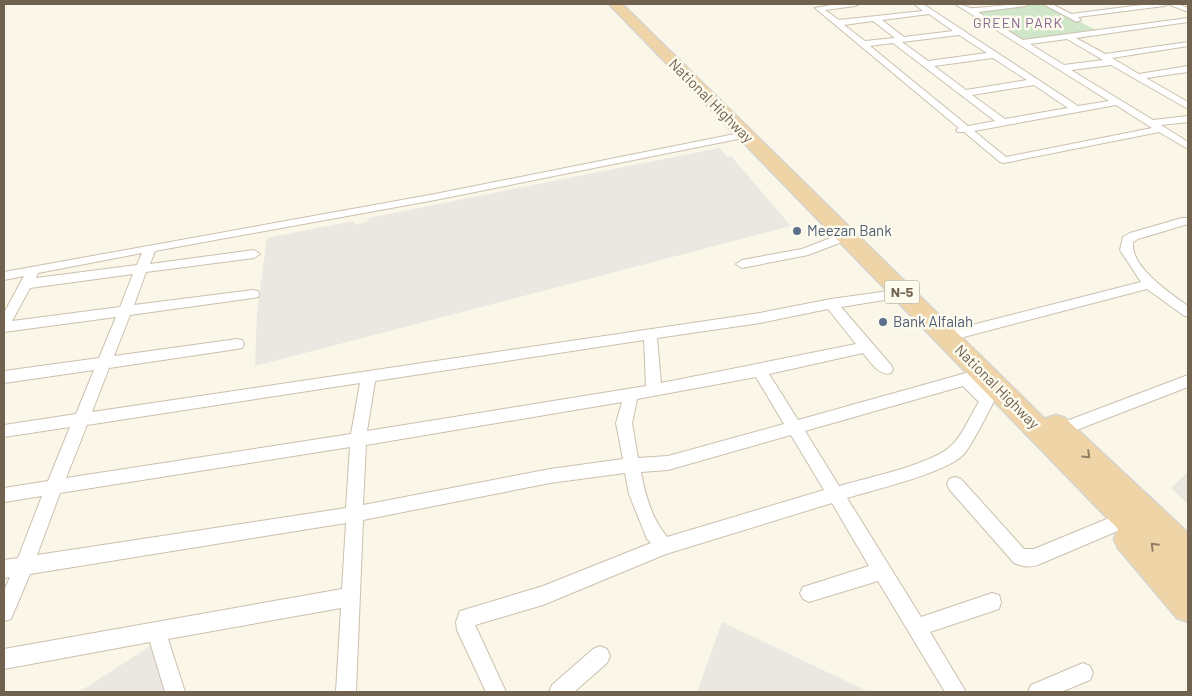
<svg xmlns="http://www.w3.org/2000/svg" width="1192" height="696" viewBox="0 0 1192 696" font-family="Barlow,sans-serif">
<style>
.industrial{fill:#ebe8e1}
.green{fill:#cfe6c8}
.lines{fill:none;stroke-linecap:round;stroke-linejoin:round}
.minor-casing{stroke:#cbc0af;stroke-width:2}
.trunk-casing{stroke:#d7d3ce;stroke-width:3}
.minor{fill:#fff;fill-rule:evenodd}
.trunk{fill:#efd4a7;fill-rule:evenodd}
.oneway{stroke:#907e65}
.service-dot{fill:#5c6f8a;stroke:#fdfaee;stroke-width:2}
.labels{text-anchor:middle;stroke-width:5;stroke-linejoin:round;paint-order:stroke}
.far-neighbourhood-label{font-size:14px;letter-spacing:1px;fill:#87668d;stroke:#fdfaee}
.shield{fill:#fdfaee;stroke:#9b8f7f;stroke-width:1}
.shield-label{font-size:14px;font-weight:bold;fill:#71614f}
.street-label{font-size:15px;fill:#71614f;stroke:#fdfaee}
.service-label{font-size:15px;fill:#4e5e75;stroke:#fdfaee;text-anchor:start}
</style>
<rect width="100%" height="100%" fill="#faf6e8"/>
<path class="industrial" d="M719,148L727,157L731,156L791,226L255,366L257,312L267,238L353,221L355,225L367,222L368,218Z
M1188,472V504L1171,488Z
M722,622L869,692H697Z
M152,645L167,692H79Z"/>
<path class="green" d="M1025,4H1047L1099,32L1022,43L971,11Z"/>
<g class="lines">
<defs>
<path id="minor" d="M837,4H859L855,6L825,10L839,20L923,11L914,4H923L1078,106L1109,101L955,4C964,4 968,9 975,8C993,7 1010,4 1029,4L1025,6L978,12L1023,40L1188,18V22L1076,38L1105,54L1188,42V46L1112,58L1139,74L1188,66V72L1146,78L1188,102V109L1111,65L1071,70L1153,120L1188,116V122L1161,125L1188,142V149L1159,132L1004,163L1000,162L964,132H958L956,130L959,128L815,8ZM929,14L953,31L904,37L882,20ZM873,21L895,38L865,41L844,25ZM959,35L987,53L928,61L902,42ZM1067,39L1103,60L1064,65L1030,44ZM893,43L995,121L968,126L870,46ZM993,58L1027,80L966,90L934,66ZM1034,85L1068,108L1005,119L972,95ZM1116,105L1152,128L1006,157L974,131Z
M1043,4H1052L1071,14L1149,4H1168L1164,6L1078,17L1081,20L1077,22Z
M1168,4H1178L1188,8V12Z
M745,132L748,133V137L435,200L155,251L150,264L254,250L260,254L254,258L146,272L134,305L253,290L258,291L259,294L258,297L253,298L130,315L114,356L237,339L242,340L244,344L242,348L237,349L109,368L92,412L760,313L831,299L903,289L908,290L909,293L908,296L903,297L841,307L891,365L893,369L891,373C879,377 870,361 863,353L769,374L798,420L966,373L985,368L990,370L992,374L990,378L978,382L994,401C988,413 971,447 963,455C945,473 874,490 847,498L921,617L992,593L999,595L1001,602L999,609L930,632L966,692H945L878,581L809,602L803,599L800,593L803,587L869,566L832,503L666,554L543,605L475,625L506,692H486L457,630L456,622L460,611L543,586L651,543L647,539L629,494L625,473L550,483L363,520L356,692H336L341,608L168,639L185,692H165L150,642L4,669V649L342,589L346,523L30,574L11,619L4,621V591L10,577L4,578V560L18,558L42,496L4,502V488L48,481L70,427L4,437V425L76,414L94,370L4,383V371L99,358L116,317L4,332V313L24,276L4,280V272L435,194ZM142,253L137,265L36,278L38,273ZM133,274L120,307L12,321L30,288ZM828,309L856,344L661,383L657,338L760,323ZM644,340L646,386L367,431L375,381ZM756,377L784,424L668,456L638,458L632,423L637,399ZM360,383L351,434L66,478L87,425ZM963,386L979,402C971,414 962,436 952,445C934,464 866,478 839,486L805,431ZM622,402L616,423L623,459L550,469L363,505L366,445ZM791,435L824,490L667,537C652,519 645,495 641,472L668,470ZM350,447L346,508L37,555L60,493Z
M1182,218H1188V224L1138,239L1133,242C1130,267 1170,293 1188,306V317L1183,315L1147,289L960,338L955,337L953,333L955,329L960,328L1141,282L1120,250L1123,237L1130,233Z
M846,232L852,236L850,239L808,255L742,268L736,264L742,260L802,249Z
M1188,375V387L1061,436L1056,435L1053,430L1056,425Z
M955,477L961,479L1024,549H1034L1114,516L1120,518L1123,524L1120,530L1040,564C1031,568 1023,567 1014,563L949,489L947,484L949,479Z
M600,646L607,649L610,656L607,663L574,692H549L552,685L593,649Z
M1083,663L1090,666L1093,673L1090,680L1061,692H1028L1031,685Z"/>
<path id="trunk" d="M609,4H622L1046,420L1047,418L1056,415L1065,418L1188,533V622L1177,618L1118,548L1114,539L1118,529Z"/>
</defs>
<use href="#minor" class="minor-casing"/>
<use href="#trunk" class="trunk-casing"/>
<use href="#minor" class="minor"/>
<use href="#trunk" class="trunk"/>
</g>
<defs><path id="oneway-chevron" d="M-2-3.5L2.5 0L-2 3.5" fill="none" stroke-width="1.6" stroke-linecap="round" stroke-linejoin="round" transform="scale(1.25)"/></defs>
<g class="oneway">
<use href="#oneway-chevron" transform="translate(1087 455) rotate(44)"/>
<use href="#oneway-chevron" transform="translate(1154 546) rotate(-135)"/>
</g>
<g class="service-dot">
<circle cx="797" cy="231" r="5"/>
<circle cx="883" cy="322" r="5"/>
</g>
<g class="labels">
<g class="far-neighbourhood-label">
<text x="1018" y="28">GREEN PARK</text>
</g>
<rect class="shield" x="884.5" y="280.5" width="35" height="23" rx="4"/>
<g class="shield-label">
<text x="902" y="297">N-5</text>
</g>
<g class="street-label">
<text transform="translate(711 101) rotate(45)" y="5">National Highway</text>
<text transform="translate(997 387) rotate(45)" y="5">National Highway</text>
</g>
<g class="service-label">
<text x="807" y="236">Meezan Bank</text>
<text x="893" y="327">Bank Alfalah</text>
</g>
</g>
<rect width="1192" height="696" fill="none" stroke="#71614f" stroke-width="10"/>
</svg>
